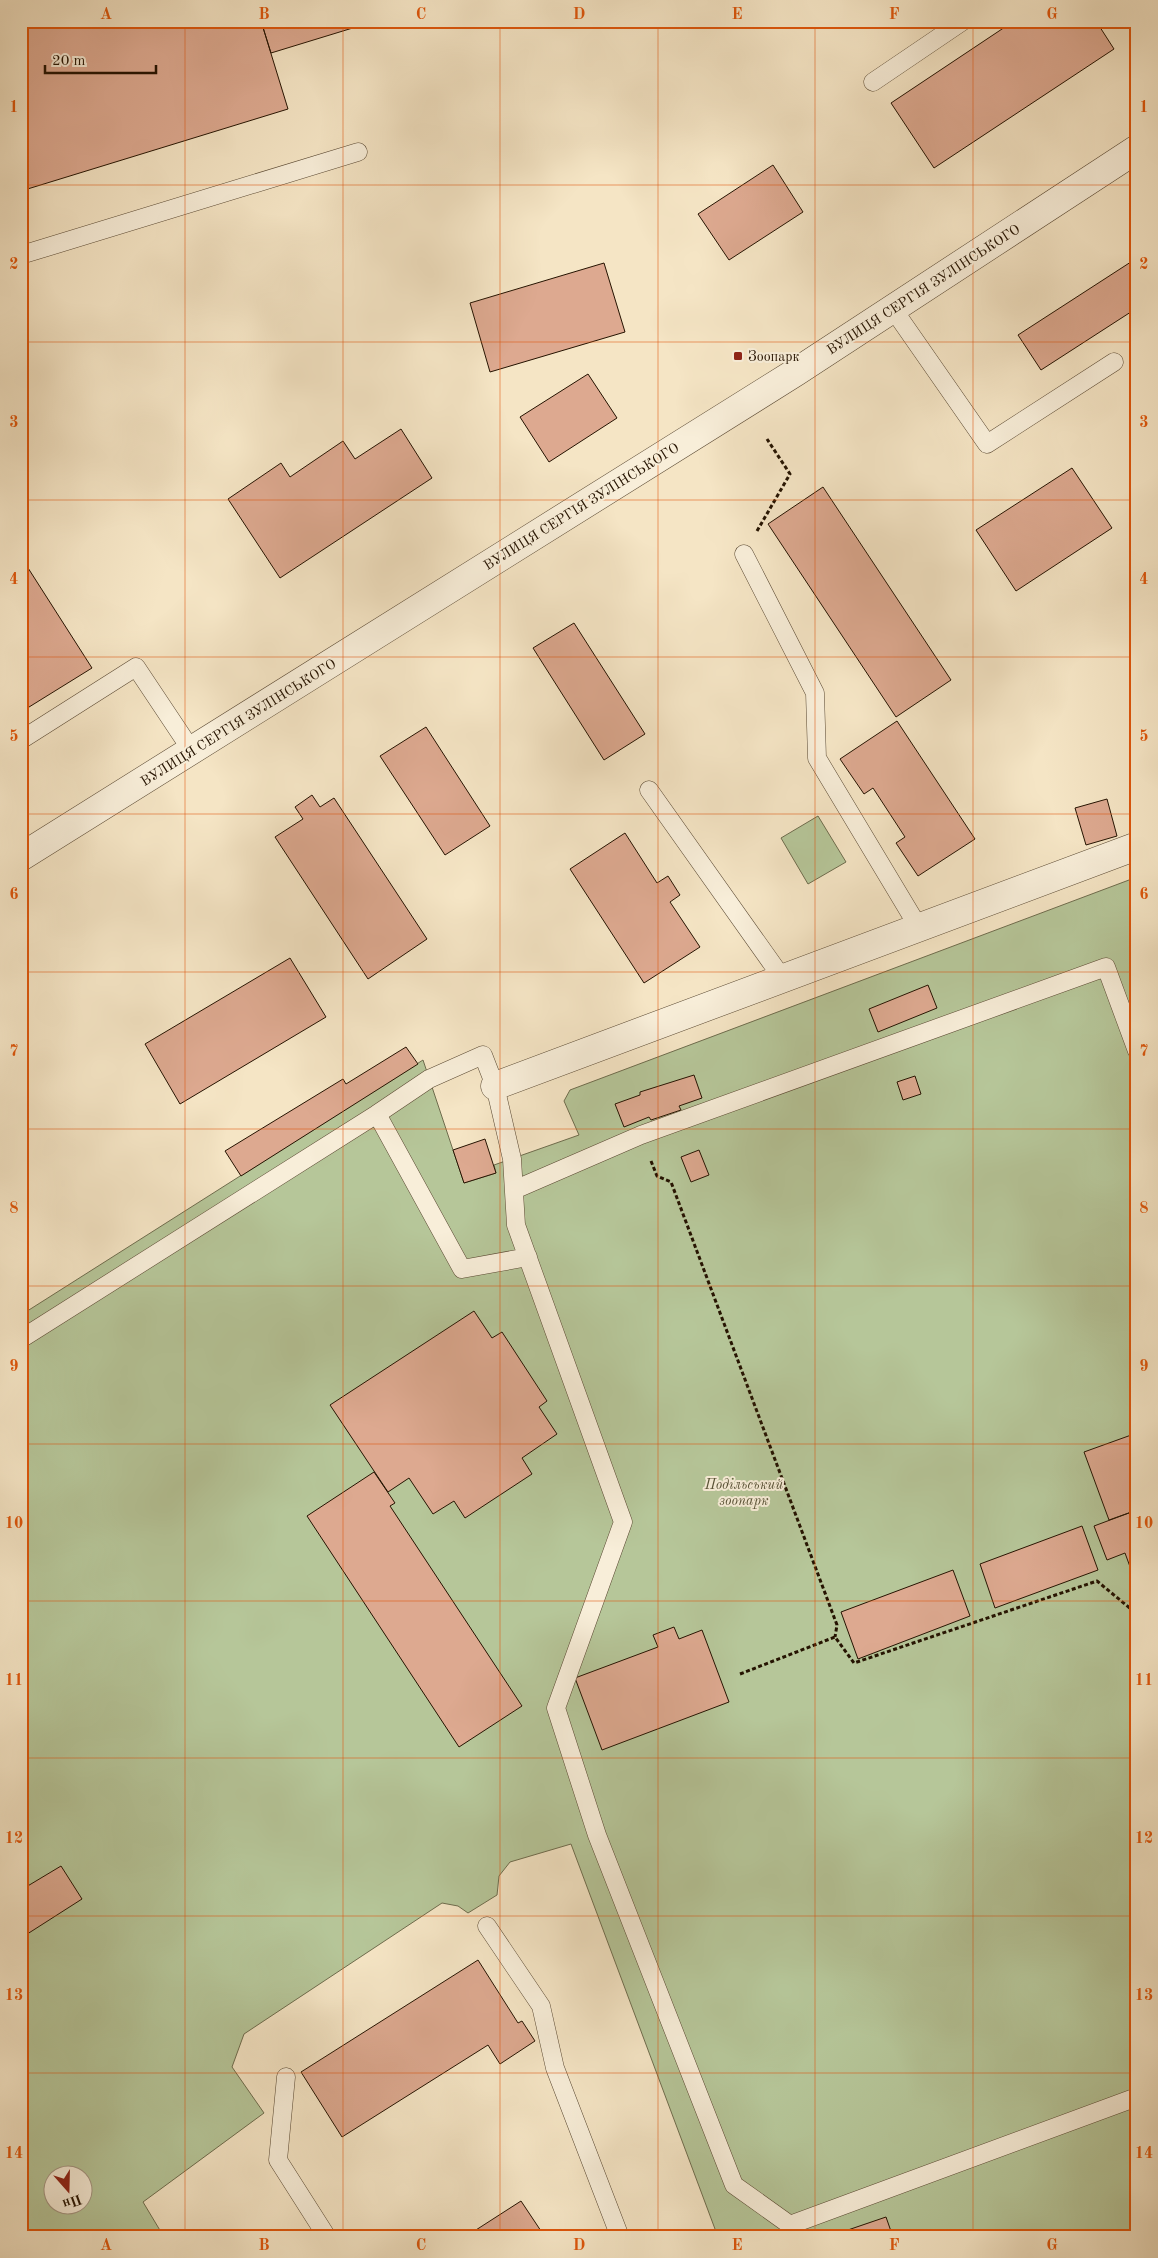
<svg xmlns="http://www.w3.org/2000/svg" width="1158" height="2258" viewBox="0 0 1158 2258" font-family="'Old Standard TT',serif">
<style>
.green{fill:#b6c699;stroke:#6e6c4d;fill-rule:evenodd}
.building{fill:#dda990;stroke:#251301}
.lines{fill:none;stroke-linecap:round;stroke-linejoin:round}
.service-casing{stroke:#594832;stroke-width:19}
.minor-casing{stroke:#594832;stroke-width:29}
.tertiary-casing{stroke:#594832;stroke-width:29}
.path{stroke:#251301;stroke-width:3;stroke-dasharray:4 2.5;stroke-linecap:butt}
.service{stroke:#f8eed9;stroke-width:18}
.minor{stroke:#f8eed9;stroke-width:28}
.tertiary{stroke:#f8eed9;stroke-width:28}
.grid{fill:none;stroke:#de560b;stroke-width:1;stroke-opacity:0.55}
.poi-dot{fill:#8f2418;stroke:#f8eed9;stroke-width:2}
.labels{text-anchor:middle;stroke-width:4;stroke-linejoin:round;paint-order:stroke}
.street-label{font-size:14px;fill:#251301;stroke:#f8eed9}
.poi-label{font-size:14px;fill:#251301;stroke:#f8eed9;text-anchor:start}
.park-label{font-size:14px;font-style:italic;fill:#585236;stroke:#f8eed9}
.neatline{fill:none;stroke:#de560b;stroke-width:2}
.grid-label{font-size:16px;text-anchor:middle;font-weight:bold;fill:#de560b}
</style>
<rect width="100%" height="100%" fill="#f5e5c5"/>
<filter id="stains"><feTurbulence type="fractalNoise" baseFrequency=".004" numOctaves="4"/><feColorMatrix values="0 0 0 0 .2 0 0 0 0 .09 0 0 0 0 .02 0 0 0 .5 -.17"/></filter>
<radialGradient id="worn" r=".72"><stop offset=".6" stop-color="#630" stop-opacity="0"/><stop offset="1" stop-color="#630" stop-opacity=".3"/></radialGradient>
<path class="green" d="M818,816L846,862L808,884L781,838Z
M1137,877V2237H718L571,1844L510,1862L499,1876L497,1895L468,1913L458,1906L442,1903L244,2034L232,2067L264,2113L143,2202L164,2237H21V1315L423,1060L464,1183L496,1173L494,1165L579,1135L564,1101L570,1090ZM52,2176H82V2206H52Z"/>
<path class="building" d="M21,21H261L288,109L21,191Z
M261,21H368L369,23L271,53Z
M1014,21H1096L1114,49L934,168L891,103Z
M773,165L803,212L729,260L698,214Z
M1137,258V308L1041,370L1018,335Z
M604,263L625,332L490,372L470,303Z
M588,374L617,418L549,462L520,417Z
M401,429L432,478L280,578L228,499L281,463L290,477L343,441L355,459Z
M1072,468L1112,528L1016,591L976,530Z
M823,487L951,680L896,717L768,524Z
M21,557L92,668L21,712Z
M574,623L645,734L604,760L533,648Z
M897,721L975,839L918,876L896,843L905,837L873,788L864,794L840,759Z
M426,727L490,826L445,855L380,756Z
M312,795L320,807L334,798L427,939L368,979L275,837L303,819L295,807Z
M1107,799L1117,836L1086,845L1075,808Z
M625,833L657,883L668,876L680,895L670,902L700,947L644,983L570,869Z
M290,958L326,1017L180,1104L145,1044Z
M928,985L937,1008L878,1032L869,1009Z
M406,1047L418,1064L241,1176L225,1151L343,1079L346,1084Z
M694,1075L702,1098L679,1106L681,1110L651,1120L649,1117L624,1127L615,1104L640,1095V1092Z
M915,1076L921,1094L903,1100L897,1082Z
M485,1139L496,1173L464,1183L453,1150Z
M699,1150L709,1175L691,1182L681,1157Z
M474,1311L492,1338L502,1332L547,1401L539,1407L557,1434L522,1458L532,1474L465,1518L454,1501L433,1514L409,1478L388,1492L330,1405Z
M1134,1434L1137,1441V1510L1109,1520L1084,1452Z
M374,1472L395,1503L390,1506L522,1706L459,1747L307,1516Z
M1137,1510V1586L1125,1553L1107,1560L1094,1526Z
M1082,1526L1098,1570L995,1608L980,1564Z
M953,1570L970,1616L858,1659L841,1612Z
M674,1627L679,1639L702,1630L729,1702L602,1750L575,1678L658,1647L653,1635Z
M61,1866L82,1899L21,1938V1890Z
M478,1960L518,2023L522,2021L535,2041L500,2064L488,2045L342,2137L301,2072Z
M521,2201L545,2237H465Z
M886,2217L893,2237H843L842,2232Z"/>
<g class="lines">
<defs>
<path id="service" d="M873,82L963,21
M21,255L358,152
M893,309L987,444L1114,362
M744,554L815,693L817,758L919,928
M21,740L136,667L192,751
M649,790L783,979
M377,1114L429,1079L483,1055L495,1086L512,1159L516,1225L623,1522L556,1708L597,1835L734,2185L790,2225L1137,2097
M514,1190L641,1135L1106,967L1137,1051
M21,1339L377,1114L462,1269L528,1257
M487,1926L541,2006L555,2068L620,2237
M286,2077L278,2160L327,2237"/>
<path id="minor" d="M495,1086L1137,846"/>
<path id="tertiary" d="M21,857L796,372L1137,149"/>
</defs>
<use href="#service" class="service-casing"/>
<use href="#minor" class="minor-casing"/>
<use href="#tertiary" class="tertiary-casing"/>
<path class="path" d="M757,531L790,474L767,439
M651,1161L657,1176L671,1182L837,1625L835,1637
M740,1674L835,1637L854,1663L1097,1581L1137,1614"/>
<use href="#service" class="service"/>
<use href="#minor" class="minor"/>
<use href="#tertiary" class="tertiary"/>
</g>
<path class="grid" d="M185,21V2237M343,21V2237M500,21V2237M658,21V2237M815,21V2237M973,21V2237M21,185H1137M21,342H1137M21,500H1137M21,657H1137M21,814H1137M21,972H1137M21,1129H1137M21,1286H1137M21,1444H1137M21,1601H1137M21,1758H1137M21,1916H1137M21,2073H1137"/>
<rect class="poi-dot" x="733" y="351" width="10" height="10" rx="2.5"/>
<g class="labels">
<g class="street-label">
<text transform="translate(923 289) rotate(-33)" y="5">ВУЛИЦЯ СЕРГІЯ ЗУЛІНСЬКОГО</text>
<text transform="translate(581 506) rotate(-32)" y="5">ВУЛИЦЯ СЕРГІЯ ЗУЛІНСЬКОГО</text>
<text transform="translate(238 722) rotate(-32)" y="5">ВУЛИЦЯ СЕРГІЯ ЗУЛІНСЬКОГО</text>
</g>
<g class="poi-label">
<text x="748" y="361">Зоопарк</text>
</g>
<g class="park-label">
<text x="744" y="1489">Подільський<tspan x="744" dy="16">зоопарк</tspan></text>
</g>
</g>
<rect width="1158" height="2258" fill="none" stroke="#f5e5c5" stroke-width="55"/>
<g transform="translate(68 2190) rotate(160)"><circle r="24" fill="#f8eed9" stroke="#a49683"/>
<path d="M0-4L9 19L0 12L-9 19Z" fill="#8f2418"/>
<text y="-8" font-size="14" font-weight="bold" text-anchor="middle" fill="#251301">Пн</text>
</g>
<path d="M45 65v8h111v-8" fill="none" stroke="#251301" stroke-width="2.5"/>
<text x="52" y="65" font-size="15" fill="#251301" stroke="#f8eed9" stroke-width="4" paint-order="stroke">20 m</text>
<rect x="28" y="28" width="1102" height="2202" class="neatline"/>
<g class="grid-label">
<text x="106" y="19">A</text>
<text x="264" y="19">B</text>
<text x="421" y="19">C</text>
<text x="579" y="19">D</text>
<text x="737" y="19">E</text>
<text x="894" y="19">F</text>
<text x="1052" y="19">G</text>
<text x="14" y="112">1</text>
<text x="1144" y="112">1</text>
<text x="14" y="269">2</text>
<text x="1144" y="269">2</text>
<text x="14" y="427">3</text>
<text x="1144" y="427">3</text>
<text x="14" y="584">4</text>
<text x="1144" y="584">4</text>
<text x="14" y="741">5</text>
<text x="1144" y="741">5</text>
<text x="14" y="899">6</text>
<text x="1144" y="899">6</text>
<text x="14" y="1056">7</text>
<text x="1144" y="1056">7</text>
<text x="14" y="1213">8</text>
<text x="1144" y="1213">8</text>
<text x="14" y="1371">9</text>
<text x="1144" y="1371">9</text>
<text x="14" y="1528">10</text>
<text x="1144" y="1528">10</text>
<text x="14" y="1685">11</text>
<text x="1144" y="1685">11</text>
<text x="14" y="1843">12</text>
<text x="1144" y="1843">12</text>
<text x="14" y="2000">13</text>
<text x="1144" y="2000">13</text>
<text x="14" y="2158">14</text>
<text x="1144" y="2158">14</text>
<text x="106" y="2250">A</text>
<text x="264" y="2250">B</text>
<text x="421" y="2250">C</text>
<text x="579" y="2250">D</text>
<text x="737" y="2250">E</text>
<text x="894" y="2250">F</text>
<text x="1052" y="2250">G</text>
</g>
<rect width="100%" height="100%" filter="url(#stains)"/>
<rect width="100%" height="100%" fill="url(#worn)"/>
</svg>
